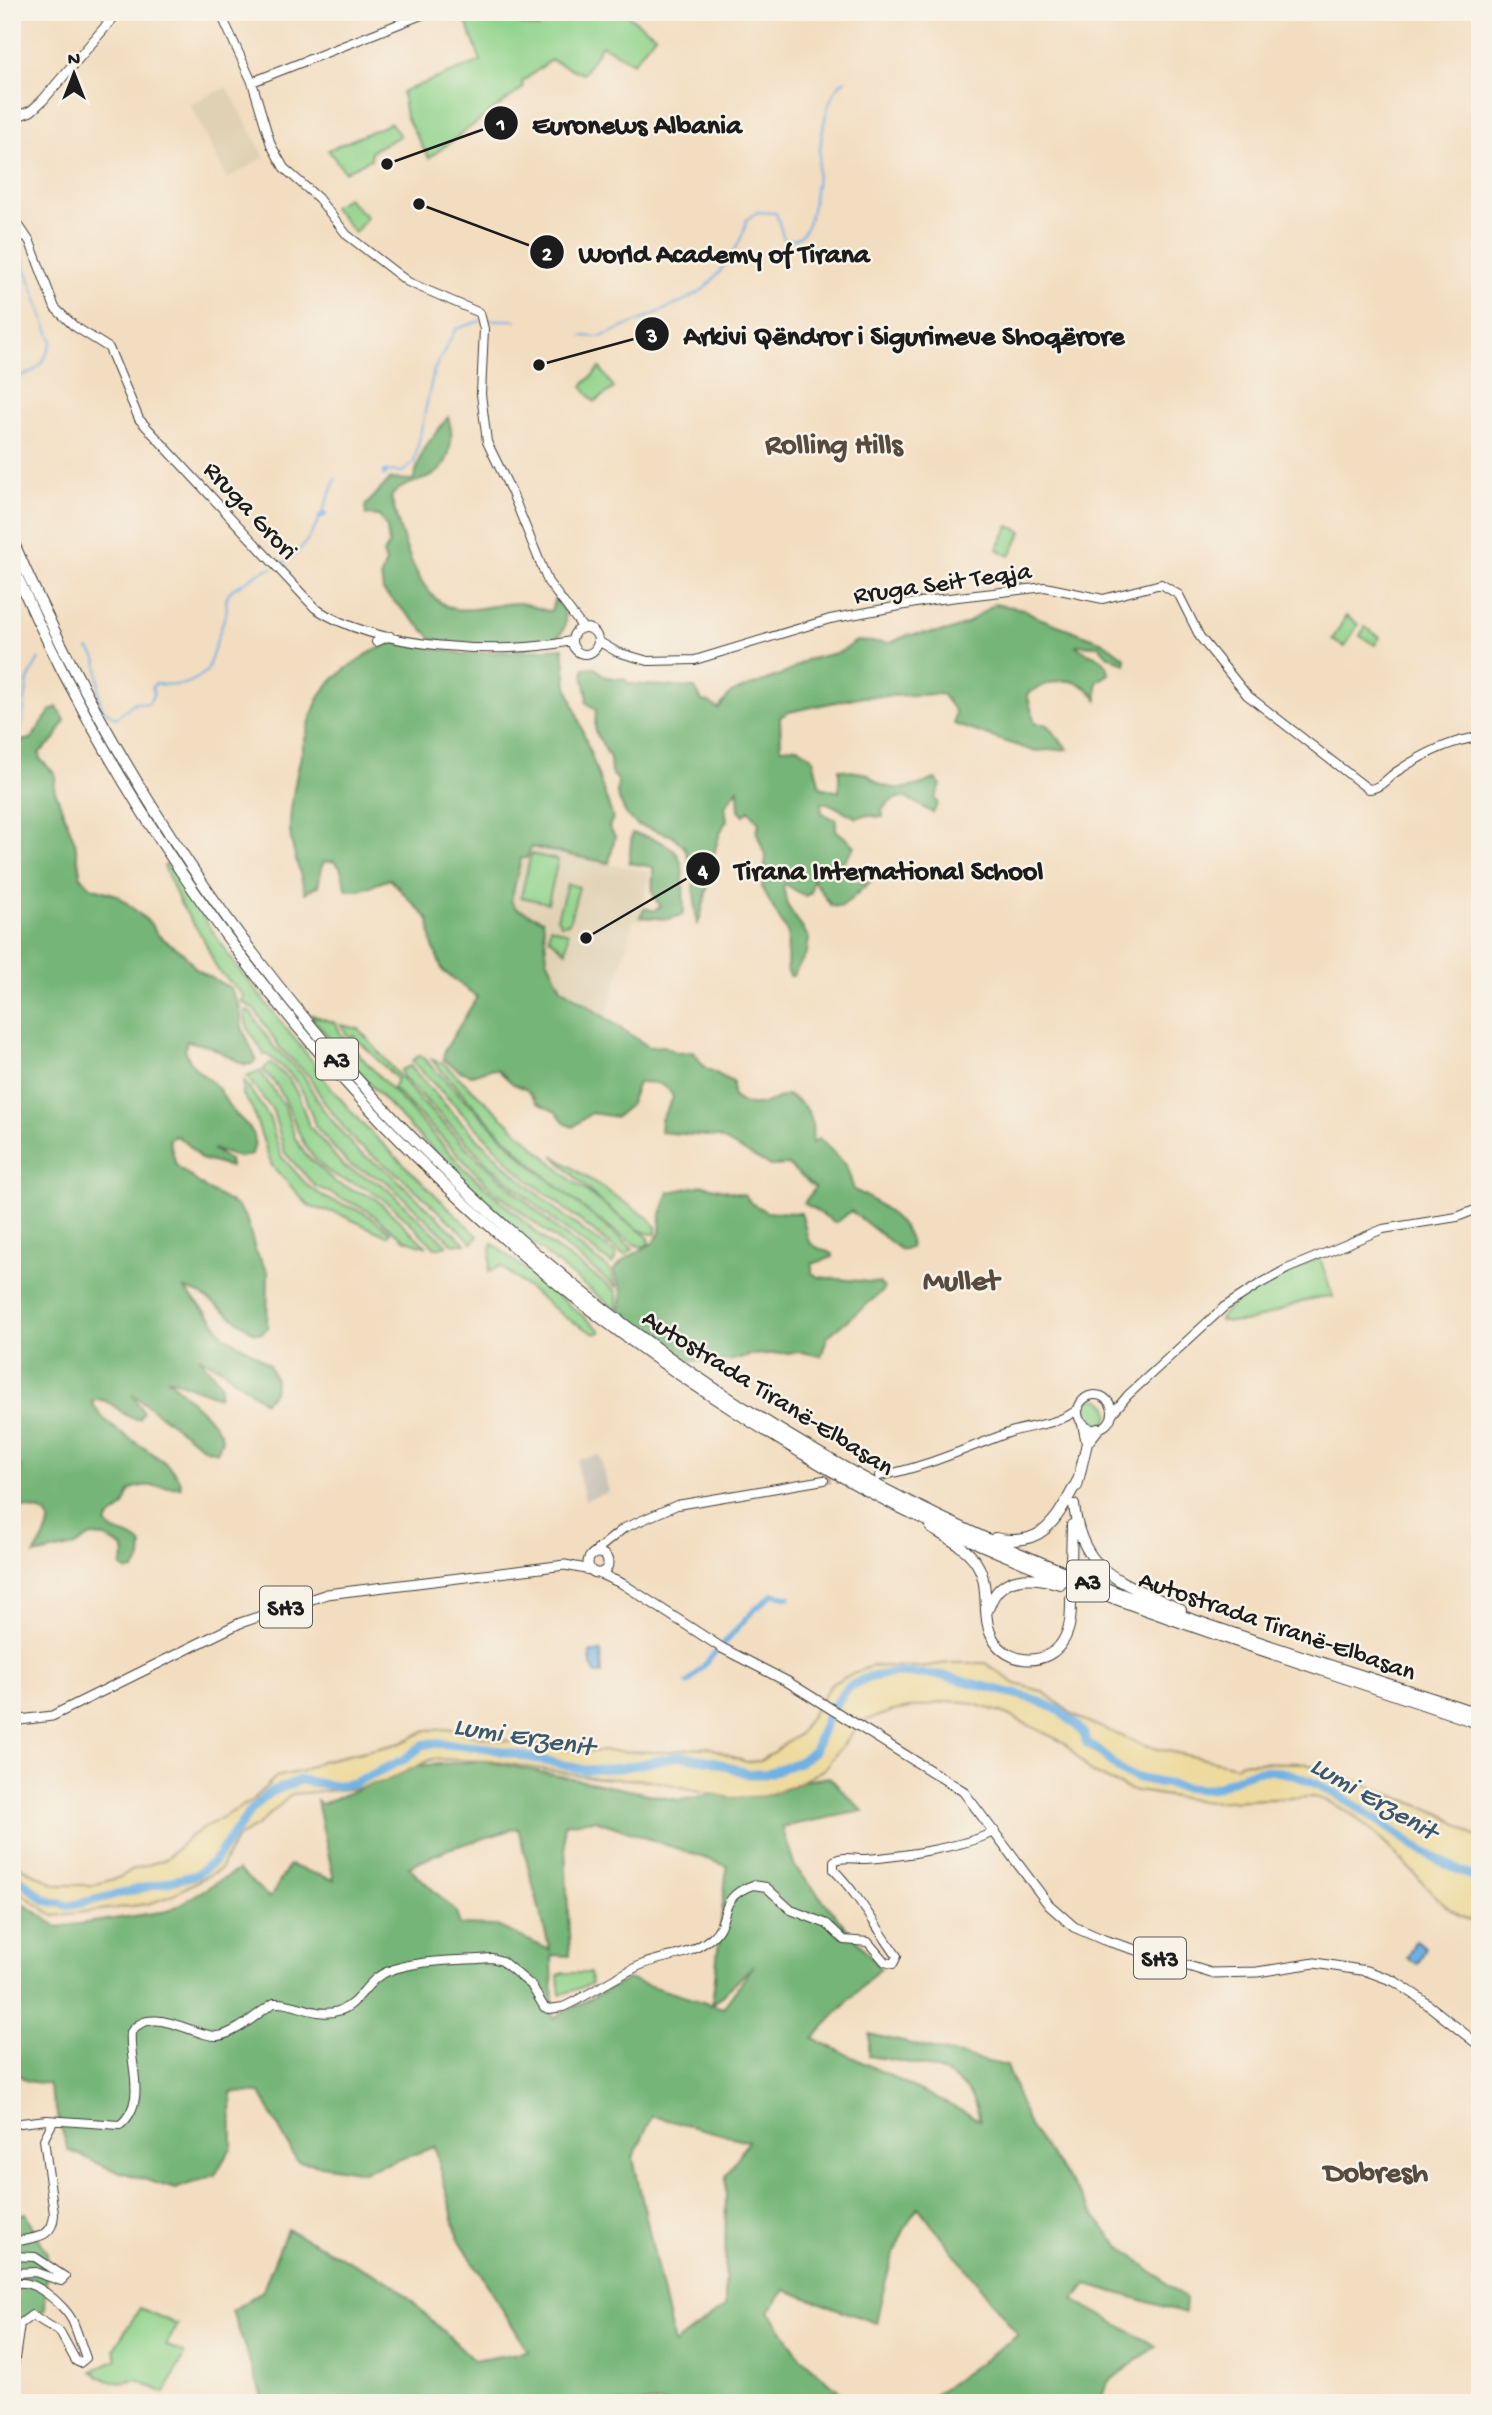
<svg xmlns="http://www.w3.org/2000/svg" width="1492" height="2415" viewBox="0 0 1492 2415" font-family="'Gochi Hand',sans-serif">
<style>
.built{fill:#e0d1b4}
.industrial{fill:#c9c3b8}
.green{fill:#90d38b;stroke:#567854;stroke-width:2}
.forest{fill:#74b577;stroke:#48684a;stroke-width:2;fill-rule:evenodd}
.sand{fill:#eeda9e;stroke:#857b5d;stroke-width:2}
.water{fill:#6fb0e3;stroke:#466680;stroke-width:2}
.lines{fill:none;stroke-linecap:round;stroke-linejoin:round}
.stream{stroke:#6fb0e3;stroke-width:2}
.canal{stroke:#6fb0e3;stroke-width:5}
.river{stroke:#6fb0e3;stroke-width:9}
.secondary-tunnel{stroke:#c8b69f;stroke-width:8;stroke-dasharray:8 4;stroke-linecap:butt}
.secondary-casing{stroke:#3c3935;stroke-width:10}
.primary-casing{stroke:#3c3935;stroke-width:11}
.highway-casing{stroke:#3c3935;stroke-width:12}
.secondary{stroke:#fff;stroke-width:8}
.primary{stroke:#fff;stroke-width:9}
.highway{stroke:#fff;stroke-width:10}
.labels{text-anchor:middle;stroke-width:5;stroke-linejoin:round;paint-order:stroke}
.shield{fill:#f7f3e8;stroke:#5e5c59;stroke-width:2}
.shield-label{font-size:24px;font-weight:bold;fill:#1c1c1c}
.street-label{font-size:26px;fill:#1c1c1c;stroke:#f7f3e8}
.water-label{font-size:28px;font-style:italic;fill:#3d576c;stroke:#f7f3e8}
.quarter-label{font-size:30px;font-weight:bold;fill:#584a3f;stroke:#f7f3e8}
.leader{fill:none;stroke:#1c1c1c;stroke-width:2.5}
.callout-dot{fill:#1c1c1c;stroke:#f7f3e8;stroke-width:2.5}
.mark-label{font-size:21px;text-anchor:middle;font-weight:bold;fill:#fff}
.callout-label{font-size:28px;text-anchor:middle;font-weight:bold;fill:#1c1c1c;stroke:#f7f3e8;stroke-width:5;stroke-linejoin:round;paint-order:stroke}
</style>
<rect width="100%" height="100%" fill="#f7f3e8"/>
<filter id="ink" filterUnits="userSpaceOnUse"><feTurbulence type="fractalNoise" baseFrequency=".0143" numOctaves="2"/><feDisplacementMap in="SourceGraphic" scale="14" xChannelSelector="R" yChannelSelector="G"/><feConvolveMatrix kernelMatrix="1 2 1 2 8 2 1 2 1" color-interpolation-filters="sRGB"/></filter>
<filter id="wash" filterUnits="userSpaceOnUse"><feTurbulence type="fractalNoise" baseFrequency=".00686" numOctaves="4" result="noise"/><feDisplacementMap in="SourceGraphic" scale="28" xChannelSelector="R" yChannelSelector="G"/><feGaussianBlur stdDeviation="1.57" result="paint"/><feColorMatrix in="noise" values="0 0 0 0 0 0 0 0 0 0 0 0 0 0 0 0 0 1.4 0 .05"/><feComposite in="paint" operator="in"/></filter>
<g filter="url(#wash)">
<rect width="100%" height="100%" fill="#f3ddc0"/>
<path class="built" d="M227,87L265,157L227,179L190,104Z
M530,847L650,872L640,920L634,919L607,1017L579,1003L561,988L547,959L543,920L515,908L511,901L521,857Z"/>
<path class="industrial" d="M600,1455L609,1492L585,1500L578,1473V1460Z"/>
<path class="green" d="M462,12H510L507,21L538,28L547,12H623L655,35L633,63L602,45L583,74L551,60L522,82L523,88L429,158L406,117L402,92L481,61Z
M391,123L400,136L371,151V159L345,172L328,150Z
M347,198L367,217L355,233L332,207Z
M600,368L614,388L594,402L582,386Z
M1009,526L1022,532L1010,556L997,549Z
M1346,616L1358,624L1345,647L1332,640Z
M1365,627L1380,637L1375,645L1360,636Z
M531,854L558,860L548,903L521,897Z
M167,864L234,963L316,1066L315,1069L362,1124L478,1236L473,1243L404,1179L356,1143L324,1102L309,1076L281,1049L255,1010L241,1001L244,996L217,969L203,938L181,905L164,866Z
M567,884L579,887L569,923L561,924L557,918Z
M550,927L568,933L566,951L549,937Z
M245,1010L251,1013L274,1047L304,1076L321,1107L357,1151L389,1172L466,1244H453L386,1181L348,1164L316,1127L304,1094L292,1076L268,1055H264C255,1035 245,1034 245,1010Z
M309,1014L336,1023L341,1035L464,1168L547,1242L617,1292V1310C504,1227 399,1122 309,1014Z
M341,1025L359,1029L420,1100L472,1153L560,1232L609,1269L617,1288L491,1188L393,1088L397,1079L354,1036L349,1038Z
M420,1055L528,1163L633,1249L625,1255L622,1254L521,1174L412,1061Z
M432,1060L443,1063L571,1180L648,1237L649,1243L643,1247L636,1245C559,1197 492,1127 432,1060Z
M270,1063L289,1079L299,1097L309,1126L344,1167L383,1185L447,1245L435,1248C416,1229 397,1207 374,1193C352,1179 338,1183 318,1162C290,1133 296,1101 263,1070Z
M410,1066C470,1135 539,1202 615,1253L616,1258L612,1264L555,1222L487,1163L403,1077L401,1070Z
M260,1071L285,1107L295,1138L305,1154L336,1183L375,1198L427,1247L404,1239L367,1210L315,1186L285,1153L273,1111L247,1077Z
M244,1081L269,1117L281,1156L308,1186L326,1198L365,1213L391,1232L387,1236L337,1213L310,1207L272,1166L252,1108L243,1095Z
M553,1155L650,1219L656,1227V1234C631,1237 572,1174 553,1155Z
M492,1243L599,1329L601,1332L595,1334L566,1318L500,1266L489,1272Z
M1320,1258L1333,1297C1294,1294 1258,1332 1220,1320C1226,1298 1298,1267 1320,1258Z
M1081 1413a14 14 0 1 1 28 0a14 14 0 1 1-28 0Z
M564,1973H590L591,1984L560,1995L558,1975Z
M140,2308L178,2325L166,2345L185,2354L165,2393L137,2380C119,2385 107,2383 92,2371L117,2359L114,2349Z"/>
<path class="forest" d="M448,417C453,432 452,441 448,456C438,487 405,476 391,497C400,529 416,602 456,609C477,612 500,602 520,603C530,604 540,611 551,611L555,598C568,611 570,630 553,641C519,642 462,651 432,638L383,591L381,575L386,562L383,553L389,545L387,528L379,516L366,515L365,506L390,479L412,480L414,478L423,450Z
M994,604L1024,609L1039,618L1103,642L1125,658V664L1108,656L1099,646L1076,645C1084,657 1107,652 1109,674L1097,682V700C1079,672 1051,679 1027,694L1035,724H1046L1068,749L1033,751L954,724L955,711L942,694L859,697L789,712L780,717L781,748L798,747L813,758L820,787L839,792V769L868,774C885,795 913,789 935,779L941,785L935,798L938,803L933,813C917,806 901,784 882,810L883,817L864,815L857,818L828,803H821L822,813L836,820V830L855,846L842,863L844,874L853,881L870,882L842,907L831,906L813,879L811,893L805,896L785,884L783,886L787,905L809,938L807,952L793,976H790L787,969L788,934L762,888L766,858L757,833L759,823L749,810L744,815L739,810L738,789L725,806L727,820C711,842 709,898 697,926L692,868L685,848L673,836L638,825L627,816L617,795L618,780L611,773L610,758L595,731L596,710L586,702C591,691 580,681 584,668L594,667L606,677L624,679L630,684L695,688L702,701L709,702L718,709L731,693L788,672L806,660L840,652L856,641L890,643L908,635L948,631L966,624Z
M394,642L423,644L462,654L563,648L567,686L613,818L609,827L615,837L609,863L531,847L527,858H521L511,901L516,908L543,920L547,959L561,988L649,1047L664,1046L677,1053L694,1052L704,1067L733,1082V1096C751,1114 767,1101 787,1095C811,1107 814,1117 812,1143L819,1138L846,1165L854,1190C871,1198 915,1226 910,1248L901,1250L851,1211L836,1223L804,1203L815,1188L788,1165L770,1166L718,1137L660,1132L661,1120L673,1098C669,1083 652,1081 638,1083L629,1106L616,1117L591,1113L573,1127L566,1124L556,1112L537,1103L526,1089L513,1084L498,1070L490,1069L472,1075L460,1071L443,1059L445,1050L477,997L443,971L432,944L429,920L390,879L359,890H347L340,867L333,861L323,862L318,886L305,893C301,873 291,850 290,830C289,802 307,718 321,694C334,674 371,649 394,642Z
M57,707L65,720L55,739L39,753L40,759L56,775L54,788L75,842L81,877L91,887L117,895L150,923L158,935L183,953L197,970L230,988L240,1007L242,1027L256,1059L252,1064L245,1065L209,1046L187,1041L185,1048C189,1067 202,1073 216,1086C222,1092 226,1102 231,1109C244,1125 263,1131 251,1155L238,1157L212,1149L229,1160L230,1167L201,1159L187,1143L176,1136L169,1139L176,1165L205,1188L237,1206L246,1218L256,1252L268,1272L267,1328L262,1333H255L202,1295L183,1288L212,1318L224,1336L251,1351L269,1365L275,1379L274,1392L264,1402L222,1369L199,1357L221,1384L219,1397L167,1378L207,1416L221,1434L222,1440L217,1452L204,1448L132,1394L143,1412L140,1419C122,1421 112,1394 92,1401C104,1436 179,1456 181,1487C166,1489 143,1481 131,1490C125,1494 128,1504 121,1509C115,1515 109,1515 106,1524C115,1536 133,1533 142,1545L141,1559L134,1570L127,1571L121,1567L125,1554L123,1548L105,1537L91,1536L75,1546L34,1555C75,1493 20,1520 15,1499C12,1487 22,1478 20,1467L12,1460V742L31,739L51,710Z
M632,833C693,846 681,863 684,914L670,919L640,917L645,908L654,911L661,906C648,893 654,883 653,867L629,863Z
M703,1185L745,1195L751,1203L767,1212L801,1213C812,1240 797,1241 833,1254V1257L812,1264V1273L818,1277L879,1283L884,1288L883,1291L828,1336L821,1356L801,1352L751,1355L729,1361L688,1360L620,1313L622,1291L613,1271L624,1260L654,1242L660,1233L661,1214L669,1192Z
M486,1761L678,1800L829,1777L863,1811L782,1827L795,1867L880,1968L813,2038L980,2120C968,2064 916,2065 869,2056V2034L1007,2066L1029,2126L1113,2240L1186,2299L1185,2313L1087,2284L1074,2300L1156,2346L1107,2383L1099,2403H923L1018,2335L918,2207C893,2242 885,2281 876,2323L785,2290L769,2311L800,2357L853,2403H264L232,2311L263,2290L287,2229L395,2285L474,2361L528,2351L458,2237L435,2147L363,2172L297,2161L260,2093L231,2092L232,2146L215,2175L175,2189L108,2168L68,2150L48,2084L27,2081L12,2070V1896L58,1927L168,1911L238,1870L270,1898L289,1865L334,1880L317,1801L322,1804L414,1766ZM595,1820L727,1866L712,2005L628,1979L553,2018L552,1955L570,1956L564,1824ZM518,1828L550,1950L497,1926L460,1925L456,1912L409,1867L448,1849ZM754,1965L723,2008L713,2005V2004ZM652,2116L748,2141L726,2176L725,2306L674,2344L633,2158Z
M25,2213L47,2253L45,2310L12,2322V2216Z"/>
<path class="sand" d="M949,1663H985L1016,1684L1042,1691L1076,1717L1145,1746L1236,1766L1242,1762L1303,1763L1323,1769L1442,1814L1480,1840V1926C1469,1920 1456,1915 1447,1907C1410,1873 1363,1808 1314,1797L1207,1802L1130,1790L1091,1772L1065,1743L1004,1713L966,1702L951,1701L893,1711L861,1722L823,1770L791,1787L764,1796L731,1798L650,1780L596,1778L493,1761L432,1759L386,1781L358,1788L292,1794L257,1826L237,1838L220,1869L169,1897L147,1904L54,1916L12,1887V1862L56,1885H93L120,1877L132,1870L166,1859L190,1836L251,1801L276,1777L302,1771L321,1761L401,1743L426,1730L453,1729L473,1736L580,1751L661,1752L709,1747L746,1762L760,1761L799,1734L832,1683L871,1666L920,1667Z"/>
<path class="water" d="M590,1652H601L602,1674H596L591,1666Z
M1415,1941L1426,1947L1418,1964L1407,1958Z"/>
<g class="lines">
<path class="stream" d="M486,320H516
M582,336L601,337C621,328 691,301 705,288C719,275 746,238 746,220L757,212L776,213L784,239C832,252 804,109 845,80
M12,377C37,375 44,364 52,341L17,244
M383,471L402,472L414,463L434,370L456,329L480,321
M279,565C311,550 324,509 336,478
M88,649C107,662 93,691 103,709L116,718L135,702L148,704L154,694L152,687L155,684C179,685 186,688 207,671L227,609C223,590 235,588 248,580C257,574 262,570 273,568
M12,733L20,732L22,727L28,680L39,658"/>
<path class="canal" d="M384,474L386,472
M320,517L325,514
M688,1683L753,1611L773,1594L789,1597"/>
<path class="river" d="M12,1873L45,1900L69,1906L196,1875L214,1861L252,1809L269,1793L300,1780L334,1786L354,1783L405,1759L423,1745L432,1743L488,1748L585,1770L620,1768L681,1756L713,1761L748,1774H765L799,1762L814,1751L829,1713L847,1688L866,1678L893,1673L940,1675L1034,1699L1058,1710L1075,1724L1084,1734L1087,1743C1103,1751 1109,1763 1124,1773C1132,1778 1197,1791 1207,1789C1244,1781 1247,1761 1293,1775C1340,1790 1378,1822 1418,1848C1437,1861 1459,1870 1480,1880"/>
</g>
</g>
<g filter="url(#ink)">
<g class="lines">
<path class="secondary-tunnel" d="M824,1480L867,1477"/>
<defs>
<path id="secondary" d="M220,12L252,82L271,145L284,168L318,198L347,235L408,282L480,313L484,329L481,394L487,442L512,493L548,582L583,628
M252,82L429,12
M12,215L30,242L55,308L74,326L109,348L139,419L315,608C376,649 501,656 571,641
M12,232L26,237
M572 641a13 13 0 1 1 26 0a13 13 0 1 1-26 0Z
M598,641L617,652L648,661L695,660L830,619L932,600L1045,587L1103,599L1161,584L1179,595L1200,637L1247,695L1368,789C1380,789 1387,778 1396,772C1420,756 1451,740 1480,737
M376,642L390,636
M1078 1412a17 17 0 1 1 34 0a17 17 0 1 1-34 0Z
M1112,1414L1128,1395L1224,1307L1258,1285L1287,1269L1383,1229L1457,1217L1480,1208
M879,1476C924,1468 964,1449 1008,1433C1030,1425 1061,1425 1079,1408
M592,1554L624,1528L677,1505L824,1480
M12,2124L47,2120L120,2125C149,2101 128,2062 131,2032C151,2003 196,2038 218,2036C238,2033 257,2013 274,2003C295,2001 313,2018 338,2011C357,2006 363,1987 379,1976C405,1959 462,1961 492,1958L502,1961L531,1985L544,2007L549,2009L563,2007C590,1995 614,1977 641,1965C667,1954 685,1959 711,1938C732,1921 715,1898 753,1885L766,1887L791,1910L827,1924L844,1940L868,1942L885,1962L893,1964L897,1956C876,1927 860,1897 834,1870V1861C844,1855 856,1860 866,1859C898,1857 969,1846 995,1831
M12,2243C32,2236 53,2241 54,2214L44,2139L53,2122
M12,2256L35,2257L65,2277L61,2281L35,2272L12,2273
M12,2285C31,2275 65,2305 73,2322C78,2334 82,2347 86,2358L80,2363L76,2361L60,2332L32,2315L20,2324L14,2365"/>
<path id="primary" d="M12,118L31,111L43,100L118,12
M588 1563a10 10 0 1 1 20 0a10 10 0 1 1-20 0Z
M598,1573L623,1584L722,1648L788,1682L963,1791L1049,1905L1074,1927L1104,1940L1211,1973L1257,1972L1315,1963L1367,1971L1394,1981L1417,1996L1480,2046
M12,1721L52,1716L240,1623L327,1594L565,1565L591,1570"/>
<path id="highway" d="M12,539C202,976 530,1325 963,1528C1129,1606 1306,1656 1480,1714
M12,565C165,913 415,1209 736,1412C793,1449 852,1485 913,1514C1096,1602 1289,1657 1480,1724
M1083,1424L1087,1443
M1077,1486L1087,1443L1098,1429
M1074,1505C1082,1577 1124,1581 1181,1610
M931,1528C947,1538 967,1547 977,1564C992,1588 979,1619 995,1642C1011,1665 1048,1666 1063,1641C1071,1628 1071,1614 1071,1599
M995,1538C1045,1549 1058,1516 1078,1480
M1071,1563L1072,1525
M989,1607C1000,1573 1032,1575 1060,1584"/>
</defs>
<use href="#secondary" class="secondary-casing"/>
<use href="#primary" class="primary-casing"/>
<use href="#highway" class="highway-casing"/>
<use href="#secondary" class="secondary"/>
<use href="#primary" class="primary"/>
<use href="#highway" class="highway"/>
</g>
</g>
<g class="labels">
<g class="shield">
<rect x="316" y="1038.5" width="42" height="41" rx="5"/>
<rect x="1067" y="1560.5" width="42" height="41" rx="5"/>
<rect x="260" y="1586.5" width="52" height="41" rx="5"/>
<rect x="1134" y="1937.5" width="52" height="41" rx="5"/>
</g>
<g class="shield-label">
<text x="337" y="1067">A3</text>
<text x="1088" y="1589">A3</text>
<text x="286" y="1615">SH3</text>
<text x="1160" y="1966">SH3</text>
</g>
<g class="street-label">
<text transform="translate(252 509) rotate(47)" y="9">Rruga Grori</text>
<text transform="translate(942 581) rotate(-8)" y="9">Rruga Seit Teqja</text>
<text transform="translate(769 1391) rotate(32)" y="9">Autostrada Tiranë-Elbasan</text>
<text transform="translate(1278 1624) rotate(19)" y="9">Autostrada Tiranë-Elbasan</text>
</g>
<g class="water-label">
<text transform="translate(524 1734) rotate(9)" y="10">Lumi Erzenit</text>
<text transform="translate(1375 1796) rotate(30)" y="10">Lumi Erzenit</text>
</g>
<g class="quarter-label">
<text x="834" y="453">Rolling Hills</text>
<text x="961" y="1289">Mullet</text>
<text x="1376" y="2181">Dobresh</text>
</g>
</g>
<path class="leader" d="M387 164L501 123M419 204L547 252M539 365L652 334M586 938L703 869"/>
<g class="callout-dot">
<circle cx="387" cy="164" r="7"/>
<circle cx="419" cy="204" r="7"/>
<circle cx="539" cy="365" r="7"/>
<circle cx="586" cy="938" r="7"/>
<circle cx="501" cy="123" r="18"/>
<circle cx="547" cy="252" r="18"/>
<circle cx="652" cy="334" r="18"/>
<circle cx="703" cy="869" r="18"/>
</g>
<g class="mark-label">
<text x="501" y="130">1</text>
<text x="547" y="260">2</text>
<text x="652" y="342">3</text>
<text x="703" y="877">4</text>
</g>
<g class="callout-label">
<text x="637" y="133">Euronews Albania</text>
<text x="724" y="262">World Academy of Tirana</text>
<text x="904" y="344">Arkivi Qëndror i Sigurimeve Shoqërore</text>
<text x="889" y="879">Tirana International School</text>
</g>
<rect width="1492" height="2415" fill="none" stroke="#f7f3e8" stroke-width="42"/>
<g transform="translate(74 74)" stroke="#f7f3e8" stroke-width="5" paint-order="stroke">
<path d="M0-5L12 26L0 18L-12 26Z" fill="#1c1c1c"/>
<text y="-10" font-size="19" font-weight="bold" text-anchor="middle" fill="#1c1c1c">N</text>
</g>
</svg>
